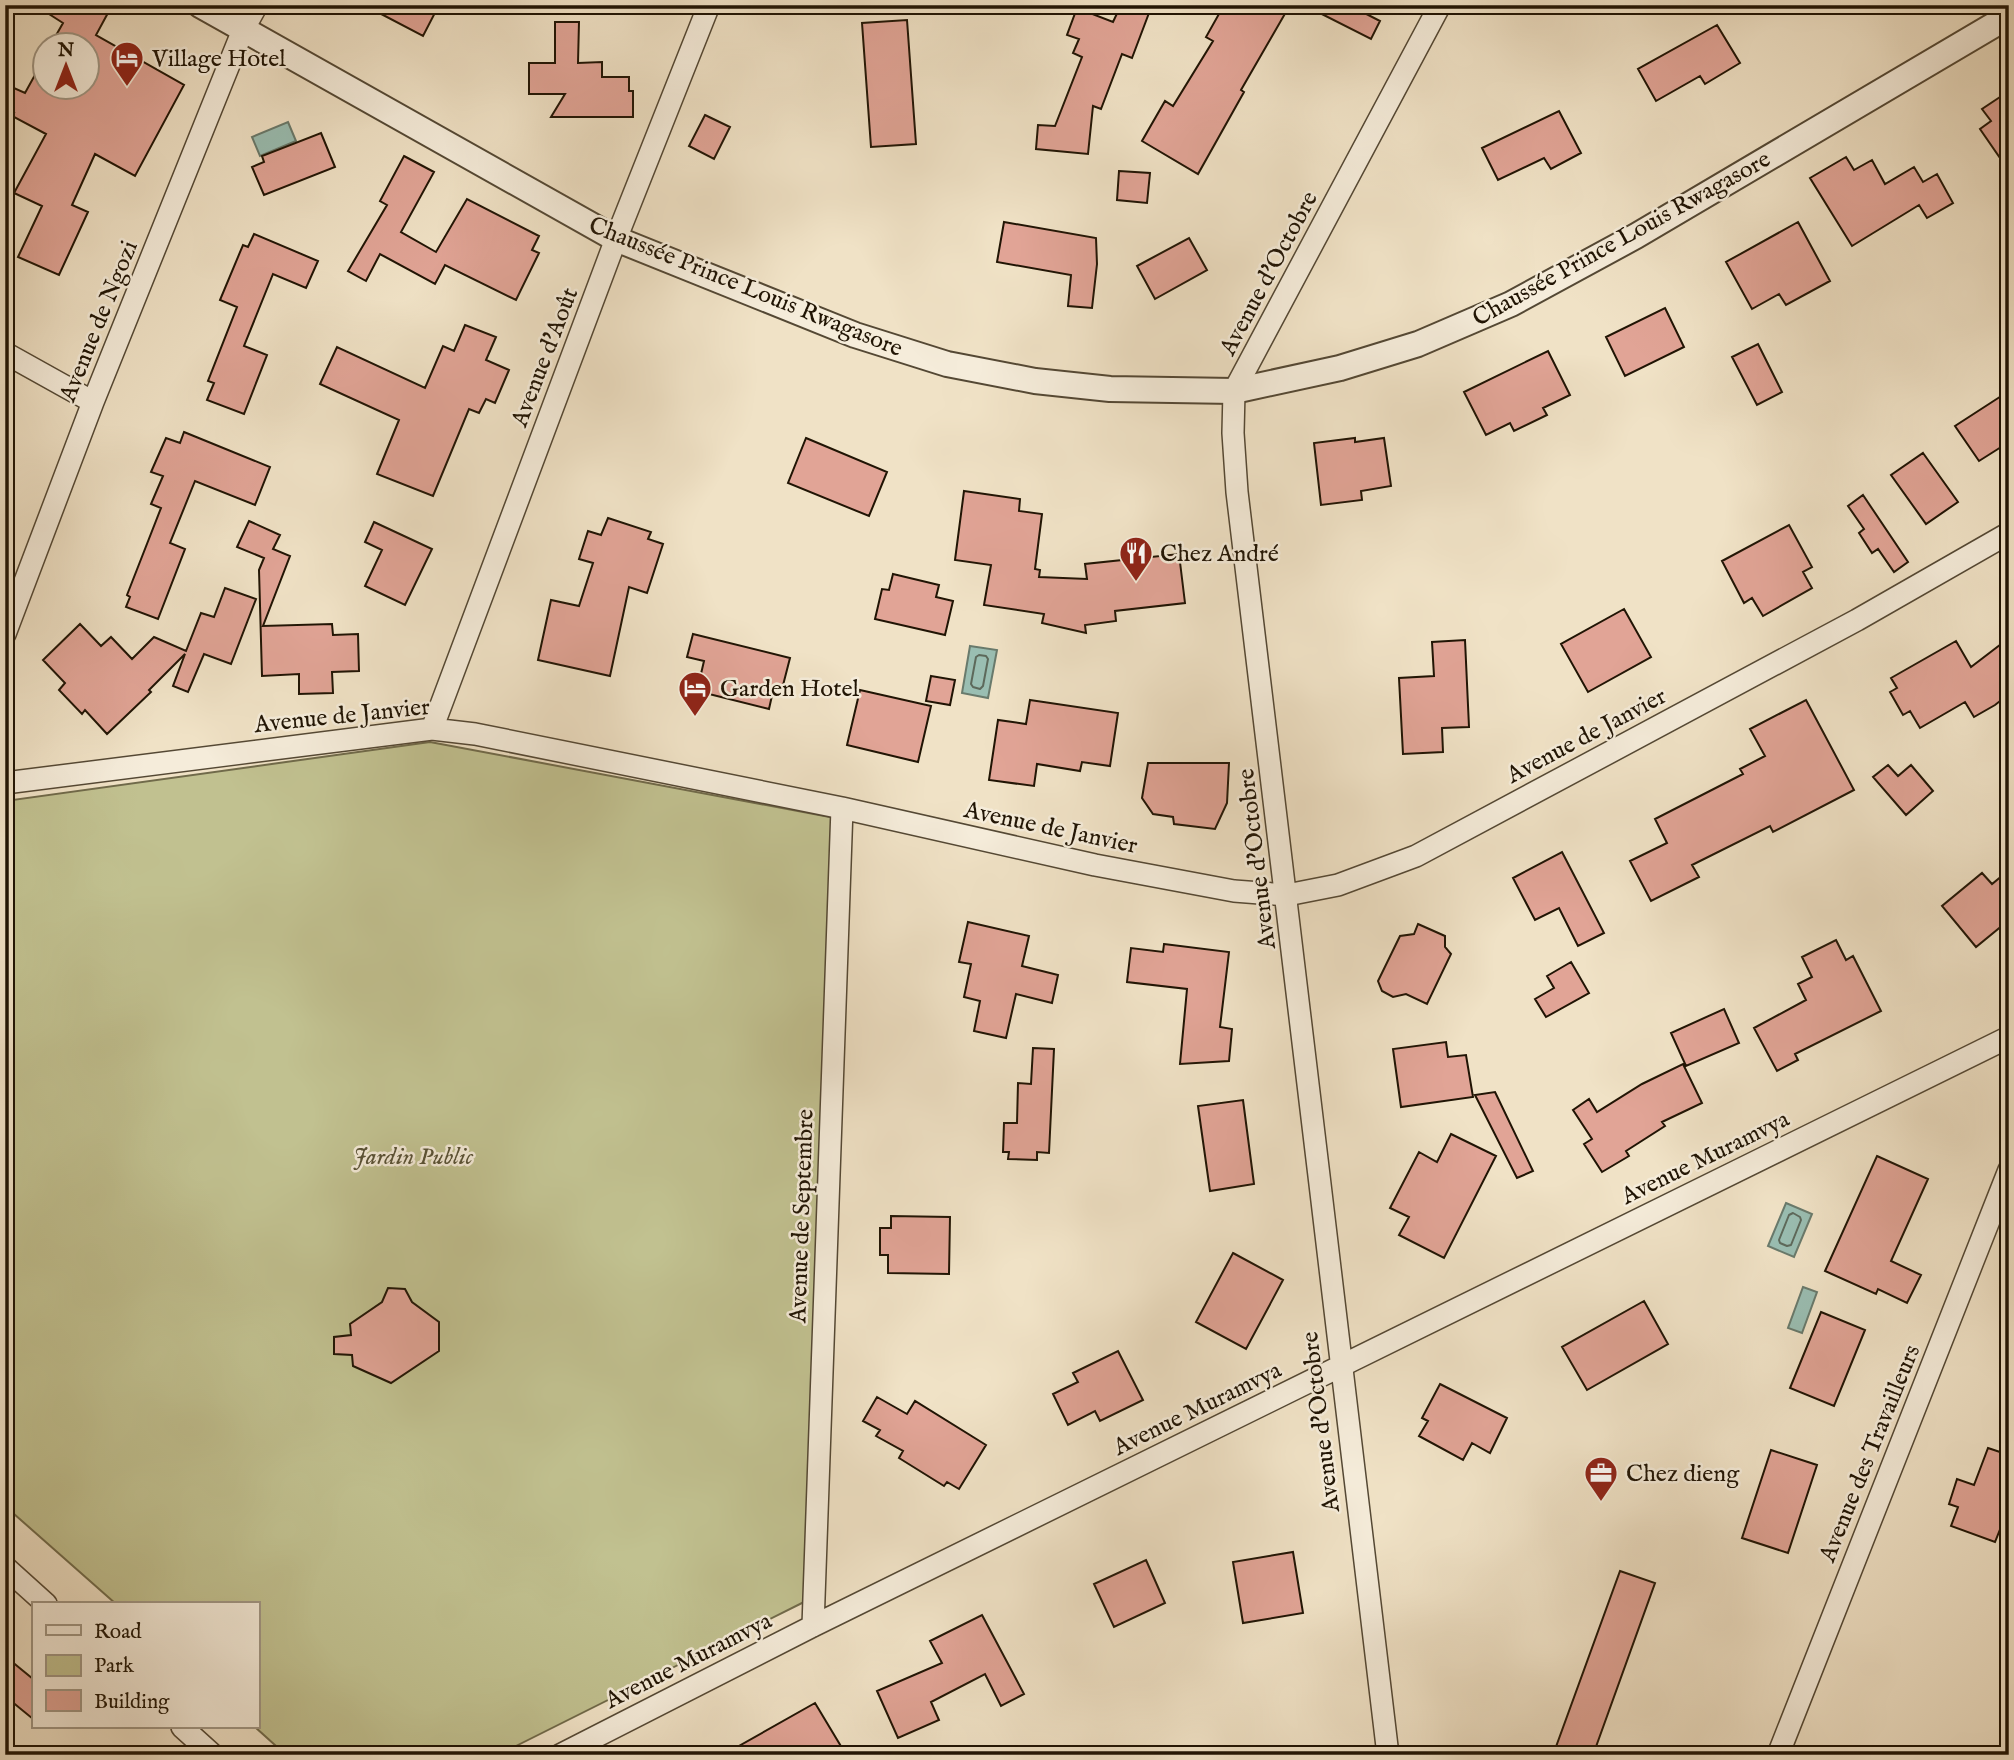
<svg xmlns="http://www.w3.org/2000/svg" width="2014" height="1760" viewBox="0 0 2014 1760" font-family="'IM FELL English',serif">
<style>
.green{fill:#c1c190;stroke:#706a4a;stroke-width:2}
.water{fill:#9abeb2;stroke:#697a6c;stroke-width:2}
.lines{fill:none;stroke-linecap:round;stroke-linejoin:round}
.shore{stroke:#5d695b;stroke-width:2}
.building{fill:#e1a496;stroke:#201404;stroke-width:2}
.minor-casing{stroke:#544834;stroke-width:24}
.tertiary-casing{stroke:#544834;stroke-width:28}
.minor{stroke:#f5ecda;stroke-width:21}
.tertiary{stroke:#f5ecda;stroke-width:24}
.labels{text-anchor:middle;stroke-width:5;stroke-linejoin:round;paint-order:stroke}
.poi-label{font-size:24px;fill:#201404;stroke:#f5ecda;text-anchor:start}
.street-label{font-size:24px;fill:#201404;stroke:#f5ecda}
.park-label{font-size:24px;font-style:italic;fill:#585135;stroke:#f5ecda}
</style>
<rect width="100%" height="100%" fill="#f0e2c6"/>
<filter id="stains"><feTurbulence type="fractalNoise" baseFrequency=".00286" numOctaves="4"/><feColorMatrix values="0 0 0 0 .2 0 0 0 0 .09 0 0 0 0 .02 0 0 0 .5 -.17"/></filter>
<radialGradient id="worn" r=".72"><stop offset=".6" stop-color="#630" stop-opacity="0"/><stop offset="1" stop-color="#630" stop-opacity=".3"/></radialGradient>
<path class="green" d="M430,742L835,818L804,1602L498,1755H286L255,1727H257V1604H116L5,1506V801Z"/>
<path class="water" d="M288,122L296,141L260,156L252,137Z
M970,646L997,650L988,698L962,693Z
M1786,1203L1812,1214L1794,1257L1768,1246Z
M1803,1287L1817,1292L1802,1333L1788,1328Z"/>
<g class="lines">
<path class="shore" d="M979,655L986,656L988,659L983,686L980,689L973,687L971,684L976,657Z
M1793,1213L1800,1217L1801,1220L1791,1245L1787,1246L1780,1243L1779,1240L1789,1215Z"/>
</g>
<path class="building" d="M35,5H99L109,11L96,35L184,85L135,176L95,154L72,205L88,212L59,275L18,257L42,206L14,193L46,134L12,116L14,113L5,109V84L25,93L46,55V88H88V46H50L63,23Z
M364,5H439L423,36Z
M1121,5H1152L1132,58L1122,54L1101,109L1093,106L1088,154L1036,149L1038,125L1055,126L1082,57L1073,53L1079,39L1067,35L1077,8L1113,22Z
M1224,5H1290L1241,90L1244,92L1198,174L1142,141L1165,101L1173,106L1213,41L1206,37Z
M1304,5H1349L1380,21L1371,39Z
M907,20L916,144L871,147L862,23Z
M555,22H579L578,63L602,62V77H629V91H633V117H551L565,94H529V63H555Z
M1717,25L1740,63L1705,84L1700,76L1656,101L1638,69Z
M2009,91V171L1980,129L1991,121L1982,109Z
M1559,111L1581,153L1551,169L1544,158L1498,180L1482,148Z
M705,115L730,127L714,159L689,146Z
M321,133L335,167L264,195L252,167L264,162L262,156Z
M404,156L434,172L401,232L436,252L467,199L539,236L532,250L539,253L516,300L445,265L435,284L380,254L366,281L348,271L387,205L380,201Z
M1846,157L1854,170L1872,160L1885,184L1914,167L1923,182L1937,174L1953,203L1927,218L1919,205L1852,246L1810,178Z
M1119,171L1150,173L1147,203L1117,200Z
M1004,222L1096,238L1097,264L1092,308L1068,306L1071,275L997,262Z
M1798,222L1830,281L1786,305L1779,294L1752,309L1726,262Z
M254,234L318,261L306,288L273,274L244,346L267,355L244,414L207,400L214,383L208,381L237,307L220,300L243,245L248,247Z
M1189,238L1207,270L1155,299L1137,266Z
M1665,308L1684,347L1625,376L1606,337Z
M465,325L496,337L486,360L509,370L495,403L486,399L479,413L469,409L433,496L377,474L399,420L320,384L337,347L425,388L443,346L454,351Z
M1758,344L1782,392L1757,405L1732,357Z
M1548,351L1570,395L1543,408L1547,415L1514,431L1510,423L1486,435L1464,392Z
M2009,391V442L1979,461L1955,426Z
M184,432L270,467L255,505L195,481L170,543L185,549L158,619L126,607L130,597L127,595L161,508L151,504L163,476L151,472L166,438L180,443Z
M806,438L887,472L869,516L788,483Z
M1355,438V442L1384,438L1391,486L1361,491L1362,500L1321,505L1314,443Z
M1923,453L1958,502L1926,524L1891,475Z
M964,491L1020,499L1019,511L1042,514L1035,569L1040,570L1039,577L1087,579L1085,564L1179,554L1185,603L1115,611L1116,621L1085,625L1086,633L1042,623L1044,614L984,605L991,565L955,560Z
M1863,495L1908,562L1894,572L1878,549L1872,553L1859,533L1864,529L1848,506Z
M608,518L651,532L648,539L663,544L647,593L629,587L610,676L538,660L551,600L579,606L593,563L579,559L588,531L601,535Z
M249,521L280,535L273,549L290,556L263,626L332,624L333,635L358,634L359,671L332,672L333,693L299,694V674L262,676L259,570L264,558L237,547Z
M374,522L432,549L405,605L365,586L382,550L365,542Z
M1789,525L1812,567L1803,572L1812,588L1763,616L1752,598L1744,603L1722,561Z
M893,574L939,585L936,597L953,601L945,635L875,619L882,589L889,590Z
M225,588L256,599L231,664L204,654L188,692L173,686L185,654L149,690L151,692L107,734L85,710L82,714L59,690L65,683L43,660L80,624L101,646L111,637L132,659L154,637L186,651L201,613L214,617Z
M1624,609L1651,657L1588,692L1561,644Z
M693,634L790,658L781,693L773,691L769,709L697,691L704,661L687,657Z
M2009,638V694L1995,705L1974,717L1965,702L1920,728L1910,711L1903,715L1890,692L1897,688L1891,678L1956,641L1971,667Z
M1465,640L1469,727L1442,728L1443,752L1403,754L1399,678L1434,676L1432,642Z
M931,676L955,680L950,705L926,701Z
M860,690L931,706L918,762L847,745Z
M1030,700L1118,713L1110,766L1082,762L1080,771L1037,764L1034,786L989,780L998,720L1026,724Z
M1806,700L1854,790L1773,832L1770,826L1692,865L1699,877L1651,901L1630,861L1667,843L1655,819L1743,774L1740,769L1765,756L1750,729Z
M1148,763H1229L1227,803L1215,829L1174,824L1173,817L1153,814L1142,798Z
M1888,765L1898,776L1911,765L1933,791L1906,815L1873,777Z
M1562,852L1604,933L1578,946L1559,908L1535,920L1513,878Z
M2009,870V920L1976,947L1942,906L1982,873L1992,884Z
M968,922L1029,936L1022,966L1058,975L1052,1003L1016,994L1006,1038L974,1031L980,1001L964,997L971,964L959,962Z
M1418,924L1445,936V947L1451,954L1427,1004L1406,994L1393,997L1382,991L1378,981L1400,936L1414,934Z
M1836,940L1846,960L1853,956L1881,1011L1795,1054L1798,1060L1777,1071L1754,1028L1806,1000L1798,984L1812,977L1802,957Z
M1164,944L1229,952L1220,1027L1232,1029L1229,1061L1180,1064L1187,989L1127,982L1131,948L1163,952Z
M1571,962L1589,993L1546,1017L1535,999L1554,988L1547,976Z
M1724,1009L1739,1043L1686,1066L1671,1033Z
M1446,1042L1448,1057L1466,1055L1473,1097L1401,1107L1393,1049Z
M1033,1048L1054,1049L1049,1153L1037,1152V1160L1008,1159L1009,1152H1003L1004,1123H1017L1018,1083L1031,1084Z
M1683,1064L1702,1103L1662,1122L1665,1126L1626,1151L1629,1156L1602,1172L1584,1144L1592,1139L1573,1110L1589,1099L1597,1112L1642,1084Z
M1495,1092L1533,1171L1517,1178L1475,1095Z
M1243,1100L1254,1184L1210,1191L1198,1106Z
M1451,1134L1496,1156L1444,1258L1399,1235L1409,1217L1390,1208L1419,1152L1437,1162Z
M1877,1156L1928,1179L1891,1261L1921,1275L1907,1303L1878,1289L1876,1294L1825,1271Z
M891,1216L950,1217L949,1274L888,1273V1255H880V1228H891Z
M1233,1253L1283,1280L1246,1349L1196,1322Z
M388,1288L405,1289L412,1302L439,1322V1351L391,1383L353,1366L352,1355L334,1354V1337L351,1335L350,1324L382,1302Z
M1644,1301L1668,1344L1587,1390L1562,1347Z
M1821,1312L1865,1330L1834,1406L1790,1388Z
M1118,1351L1143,1400L1100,1421L1095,1411L1068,1425L1053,1394L1078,1382L1073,1373Z
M1440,1384L1507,1418L1490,1453L1472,1443L1463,1460L1419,1436L1428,1421L1422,1418Z
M877,1397L907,1414L915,1401L986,1445L959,1489L947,1482L944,1486L899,1458L903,1451L876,1436L880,1430L863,1421Z
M1988,1448L2009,1455V1507L1995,1542L1951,1526L1958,1507L1949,1504L1957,1479L1974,1485Z
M1771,1450L1817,1465L1788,1553L1742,1538Z
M1293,1552L1303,1613L1243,1623L1233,1562Z
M1146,1560L1165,1603L1114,1627L1094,1584Z
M1620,1571L1655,1583L1593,1755H1553Z
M982,1615L1024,1694L1001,1706L985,1674L931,1702L939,1720L898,1738L877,1691L942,1663L930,1641Z
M5,1656L33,1679V1719L5,1696Z
M815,1703L842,1748L831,1755H723Z"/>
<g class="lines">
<defs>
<path id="minor" d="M5,353L93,402
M5,634L93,402L243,30L257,5
M432,729L616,239L709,5
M5,783L432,729L475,734L842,808L1095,865L1234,891L1287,895L1338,885L1416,856L1857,620L2009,533
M5,1567L46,1604
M813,1626L842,808
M182,1727L213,1755
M560,1755L813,1626L2009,1037
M1388,1755C1336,1334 1290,913 1237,492L1233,433L1234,391L1440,5
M1778,1755L2009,1170"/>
<path id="tertiary" d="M200,5L616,239L855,335L947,364L1035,381L1110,389L1234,391L1340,368L1418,344L1511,304L1636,236L2009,16"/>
</defs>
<use href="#minor" class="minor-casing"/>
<use href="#tertiary" class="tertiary-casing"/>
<use href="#minor" class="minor"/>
<use href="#tertiary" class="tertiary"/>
</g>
<defs>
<symbol id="hotel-pin" viewBox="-11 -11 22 30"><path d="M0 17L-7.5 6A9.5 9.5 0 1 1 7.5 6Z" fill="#8f2418" stroke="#f5ecda"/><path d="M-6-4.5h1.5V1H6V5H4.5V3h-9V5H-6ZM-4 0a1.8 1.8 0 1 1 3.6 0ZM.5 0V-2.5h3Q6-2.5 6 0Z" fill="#fff"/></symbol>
<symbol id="restaurant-pin" viewBox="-11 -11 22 30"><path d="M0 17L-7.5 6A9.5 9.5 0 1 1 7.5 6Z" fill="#8f2418" stroke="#f5ecda"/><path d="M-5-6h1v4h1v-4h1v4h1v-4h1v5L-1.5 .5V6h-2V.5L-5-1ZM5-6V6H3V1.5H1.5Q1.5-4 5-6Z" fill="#fff"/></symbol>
<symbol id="office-pin" viewBox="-11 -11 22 30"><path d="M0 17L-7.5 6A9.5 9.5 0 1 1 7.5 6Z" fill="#8f2418" stroke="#f5ecda"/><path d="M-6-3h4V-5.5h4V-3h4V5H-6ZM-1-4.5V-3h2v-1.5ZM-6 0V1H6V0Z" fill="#fff"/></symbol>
</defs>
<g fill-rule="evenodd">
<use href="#hotel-pin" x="108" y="39" width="38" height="52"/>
<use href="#restaurant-pin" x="1117" y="534" width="38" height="52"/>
<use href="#hotel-pin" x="676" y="669" width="38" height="52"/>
<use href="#office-pin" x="1582" y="1454" width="38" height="52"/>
</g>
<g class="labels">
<g class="poi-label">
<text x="152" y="66">Village Hotel</text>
<text x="1160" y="561">Chez André</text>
<text x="720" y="696">Garden Hotel</text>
<text x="1626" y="1481">Chez dieng</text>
</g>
<g class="street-label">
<text transform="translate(1621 238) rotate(-29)" y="8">Chaussée Prince Louis Rwagasore</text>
<text transform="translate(1268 273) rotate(-62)" y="8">Avenue d'Octobre</text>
<text transform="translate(746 286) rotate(22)" y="8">Chaussée Prince Louis Rwagasore</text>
<text transform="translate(98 321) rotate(-68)" y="8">Avenue de Ngozi</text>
<text transform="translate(544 357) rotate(-69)" y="8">Avenue d'Août</text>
<text transform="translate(342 715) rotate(-6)" y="8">Avenue de Janvier</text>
<text transform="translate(1586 735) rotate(-28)" y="8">Avenue de Janvier</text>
<text transform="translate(1051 827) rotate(12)" y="8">Avenue de Janvier</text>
<text transform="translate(1256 859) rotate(-97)" y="8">Avenue d'Octobre</text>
<text transform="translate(1705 1157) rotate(-26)" y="8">Avenue Muramvya</text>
<text transform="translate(801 1216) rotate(-88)" y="8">Avenue de Septembre</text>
<text transform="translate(1197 1408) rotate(-26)" y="8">Avenue Muramvya</text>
<text transform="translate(1320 1422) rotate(-97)" y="8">Avenue d'Octobre</text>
<text transform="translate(1869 1453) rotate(-68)" y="8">Avenue des Travailleurs</text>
<text transform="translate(688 1660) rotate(-27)" y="8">Avenue Muramvya</text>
</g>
<g class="park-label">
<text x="413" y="1164">Jardin Public</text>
</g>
</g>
<rect width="2014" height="1760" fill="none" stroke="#f0e2c6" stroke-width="28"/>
<rect x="7" y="7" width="2000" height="1746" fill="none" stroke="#201404" stroke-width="3.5"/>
<rect x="14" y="14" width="1986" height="1732" fill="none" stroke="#201404" stroke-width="2"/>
<rect x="32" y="1602" width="228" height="126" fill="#f5ecda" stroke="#a09684" stroke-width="2"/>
<rect x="46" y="1625" width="35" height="10" fill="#f5ecda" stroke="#a09684" stroke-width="2"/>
<text x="94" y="1638" font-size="21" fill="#201404">Road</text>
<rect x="46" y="1655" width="35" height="21" fill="#c1c190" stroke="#a09684" stroke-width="2"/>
<text x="94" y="1672" font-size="21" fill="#201404">Park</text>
<rect x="46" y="1690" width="35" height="21" fill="#e1a496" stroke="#a09684" stroke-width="2"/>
<text x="94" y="1708" font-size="21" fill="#201404">Building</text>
<g transform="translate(66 66)"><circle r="33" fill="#f5ecda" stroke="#a09684" stroke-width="2"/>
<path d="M0-5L12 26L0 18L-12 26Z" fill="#8f2418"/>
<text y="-10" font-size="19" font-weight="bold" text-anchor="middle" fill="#201404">N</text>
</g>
<rect width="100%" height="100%" filter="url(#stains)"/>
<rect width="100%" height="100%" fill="url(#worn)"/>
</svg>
